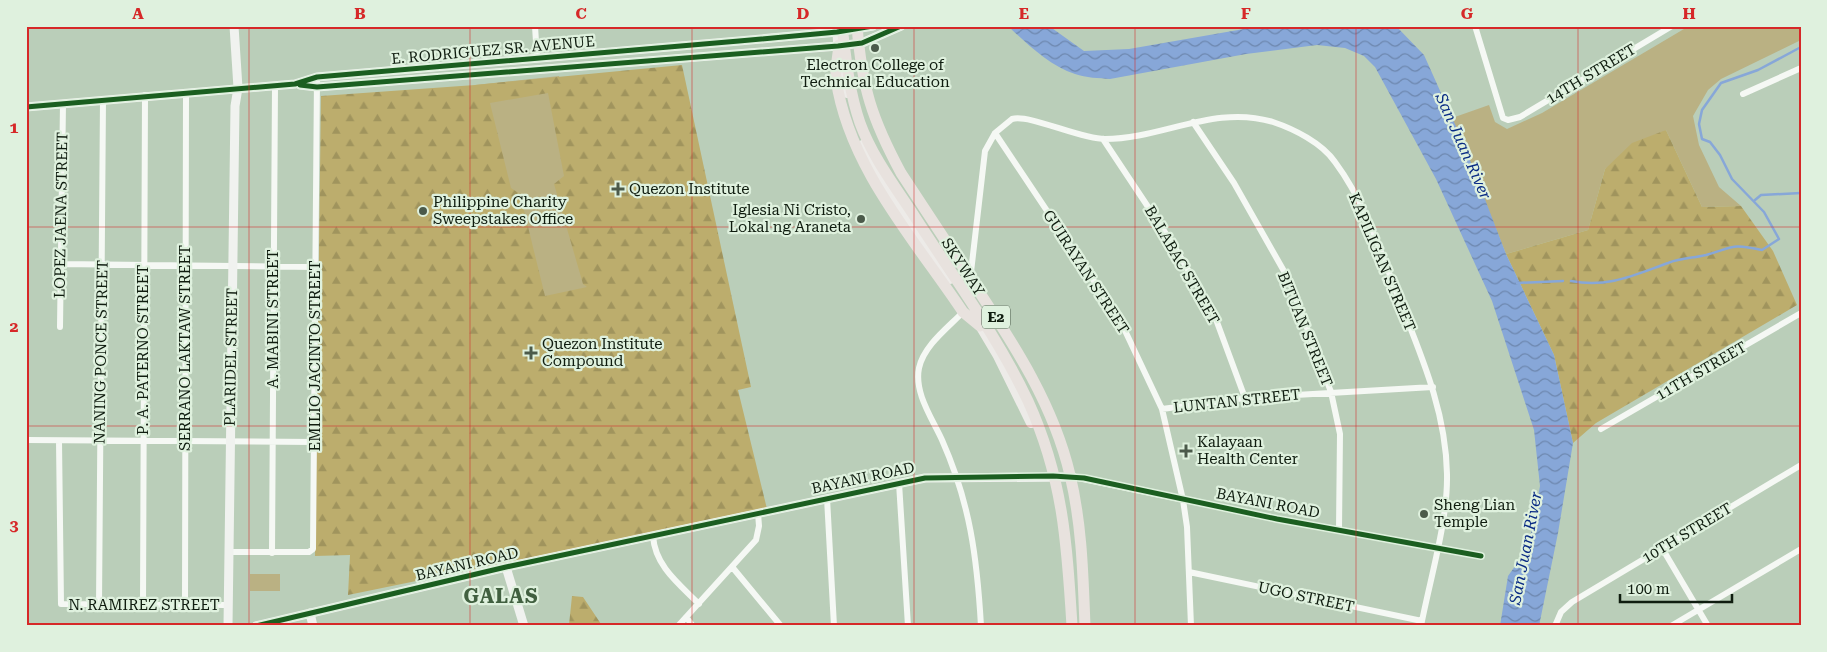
<svg xmlns="http://www.w3.org/2000/svg" width="1827" height="652" viewBox="0 0 1827 652" font-family="'Roboto Serif',serif">
<style>
.grass{fill:#bab183}
.forest{fill:url(#forest-firs);fill-rule:evenodd}
.water{fill:url(#water-waves)}
.lines{fill:none;stroke-linecap:round;stroke-linejoin:round}
.stream{stroke:#87a7d8;stroke-width:2.5}
.street{stroke:#f5f8f4;stroke-width:6}
.secondary{stroke:#f0f2ef;stroke-width:9}
.primary{stroke:#edebe8;stroke-width:10}
.highway{stroke:#e8e2de;stroke-width:11}
.cycleway-casing{stroke:#dff1de;stroke-width:8}
.cycleway{stroke:#1b5e20;stroke-width:5}
.grid{fill:none;stroke:#d62828;stroke-width:1;stroke-opacity:0.55}
.poi-dot{fill:#4b5a4a;stroke:#dff1de;stroke-width:2}
.labels{text-anchor:middle;stroke-width:4.5;stroke-linejoin:round;paint-order:stroke}
.shield{fill:#dff1de;stroke:#4d5c4d;stroke-width:1}
.shield-label{font-size:14px;font-weight:bold;fill:#0f1c0f}
.street-label{font-size:15px;fill:#0f1c0f;stroke:#dff1de}
.poi-label{font-size:15px;fill:#0f1c0f;stroke:#dff1de;text-anchor:start}
.water-label{font-size:16px;font-style:italic;fill:#092b84;stroke:#dff1de}
.district-label{font-size:20px;font-weight:bold;letter-spacing:1px;fill:#416040;stroke:#dff1de}
.neatline{fill:none;stroke:#d62828;stroke-width:2}
.grid-label{font-size:16px;text-anchor:middle;font-weight:bold;fill:#d62828}
</style>
<defs>
<pattern id="forest-firs" width="22" height="20" patternUnits="userSpaceOnUse" patternTransform="scale(1.25)"><rect width="22" height="20" fill="#bcad6d"/><path d="M5 1l3.5 6h-7zM16 11l3.5 6h-7z" fill="#a0945d"/></pattern>
<pattern id="water-waves" width="16" height="10" patternUnits="userSpaceOnUse" patternTransform="scale(1.25)"><rect width="16" height="10" fill="#87a7d8"/><path d="M0 5q4-4 8 0t8 0" fill="none" stroke="#6d87ae"/></pattern>
</defs>
<rect width="100%" height="100%" fill="#baceb9"/>
<path class="grass" d="M1689,26H1801V40L1721,79L1708,90L1693,116L1699,145L1719,187L1741,206L1702,207L1666,130L1605,169L1588,230L1506,254L1452,118L1489,105L1495,122L1507,129L1542,113Z
M559,76L605,294L527,311L475,85Z
M250,574H280V591H250Z"/>
<path class="forest" d="M682,65L751,387L738,390L767,509L348,595L350,555L315,556L321,96L475,85ZM548,93L564,176L554,184L583,284L587,287L545,296L520,194L511,188L490,103Z
M1666,130L1702,207L1741,206L1773,251L1797,305L1596,423L1573,443L1554,355L1506,254L1588,230L1605,169L1632,143Z
M572,596L583,597L601,624L598,626L569,625Z"/>
<path class="water" d="M1008,26H1049L1084,51L1129,49L1261,26H1396L1424,55L1463,142L1506,254L1554,355L1573,443L1558,533L1539,626H1500L1508,576L1528,548L1540,486L1534,430L1492,301L1436,179L1375,67L1364,56L1345,48L1317,45L1246,54L1110,79C1099,78 1086,78 1075,74C1050,66 1027,44 1008,26Z"/>
<g class="lines">
<path class="stream" d="M1755,200L1761,195L1801,193
M1571,281C1609,288 1634,275 1668,263C1681,258 1694,258 1706,255C1734,247 1731,243 1762,250L1779,239L1764,212L1732,179L1720,155L1710,142L1702,139L1699,124L1702,110L1721,83L1758,70L1801,47
M1517,283L1563,281"/>
<path class="street" d="M535,26L537,58
M1475,26L1503,118L1508,120L1520,117L1672,26
M1743,94L1801,68
M1193,122L1234,183L1289,280L1331,392L1340,434L1339,529
M995,133L1120,320L1162,409L1183,500L1187,527L1191,626
M1103,139L1174,246L1214,314L1245,398
M60,264L315,267
M971,272L985,151L995,133L1012,119C1030,114 1079,139 1105,139C1162,139 1215,104 1273,122C1294,129 1322,143 1335,162C1364,201 1380,249 1397,294C1420,353 1446,410 1447,474C1448,521 1430,579 1421,626
M964,311C949,327 924,345 919,368C914,393 932,418 942,440C970,503 977,557 981,626
M60,327L63,103
M1162,409L1245,398L1433,387
M1601,429L1801,313
M26,440L314,442
M59,441L61,604L228,605
M1073,477L1277,519L1481,556
M899,483L908,626
M827,498L834,626
M653,536C655,566 679,584 699,604
M1662,548L1708,626
M229,552H309L313,549L317,77
M272,553L275,86
M733,568L781,626
M1189,572L1422,621
M185,604L186,92
M99,605L103,99
M143,605L145,95
M686,617L693,626
M678,626L756,540L759,526L758,513
M1555,626L1561,612L1572,602L1801,465
M1671,626L1801,549"/>
<path class="secondary" d="M300,85L317,87L838,46L862,43L901,26
M26,107L295,84L317,77L739,41L837,32L873,26
M506,567L524,626
M310,613L313,626
M228,626L235,106L238,88L234,26
M256,626L506,567L925,478L1073,477"/>
<path class="primary" d="M837,26L839,56L847,93
M864,144L882,180L950,279
M976,319L998,356L1031,423"/>
<path class="highway" d="M842,26C846,59 849,91 860,123C872,156 894,185 913,214C952,275 997,335 1028,401C1063,478 1067,543 1072,626
M857,26C862,88 872,119 901,173C926,211 951,249 976,287C1015,346 1054,406 1070,475C1082,525 1083,575 1085,626
M839,45C838,56 835,69 836,79C849,168 915,240 963,312L980,326"/>
<defs>
<path id="cycleway" d="M300,85L317,87L838,46L862,43L901,26
M26,107L295,84L317,77L739,41L837,32L873,26
M256,626L506,567L925,478L1053,476L1084,478L1277,519L1481,556"/>
</defs>
<use href="#cycleway" class="cycleway-casing"/>
<use href="#cycleway" class="cycleway"/>
</g>
<path class="grid" d="M249,26V626M470,26V626M692,26V626M914,26V626M1135,26V626M1356,26V626M1578,26V626M26,227H1801M26,426H1801"/>
<g class="poi-dot">
<circle cx="875" cy="48" r="5"/>
<path d="M615.5 181.5h5v5h5v5h-5v5h-5v-5h-5v-5h5z"/>
<circle cx="423" cy="211" r="5"/>
<circle cx="861" cy="219" r="5"/>
<path d="M528.5 345.5h5v5h5v5h-5v5h-5v-5h-5v-5h5z"/>
<path d="M1183.5 443.5h5v5h5v5h-5v5h-5v-5h-5v-5h5z"/>
<circle cx="1424" cy="514" r="5"/>
</g>
<g class="labels">
<rect class="shield" x="982" y="305.5" width="28" height="23" rx="4"/>
<g class="shield-label">
<text x="996" y="322">E2</text>
</g>
<g class="street-label">
<text transform="translate(493 50) rotate(-5)" y="5">E. RODRIGUEZ SR. AVENUE</text>
<text transform="translate(1591 74) rotate(-31)" y="5">14TH STREET</text>
<text transform="translate(61 215) rotate(-89)" y="5">LOPEZ JAENA STREET</text>
<text transform="translate(1382 262) rotate(67)" y="5">KAPILIGAN STREET</text>
<text transform="translate(1182 265) rotate(60)" y="5">BALABAC STREET</text>
<text transform="translate(963 267) rotate(57)" y="5">SKYWAY</text>
<text transform="translate(1086 272) rotate(57)" y="5">GUIRAYAN STREET</text>
<text transform="translate(273 319) rotate(-90)" y="5">A. MABINI STREET</text>
<text transform="translate(1305 329) rotate(68)" y="5">BITUAN STREET</text>
<text transform="translate(185 348) rotate(-90)" y="5">SERRANO LAKTAW STREET</text>
<text transform="translate(143 350) rotate(-90)" y="5">P. A. PATERNO STREET</text>
<text transform="translate(101 352) rotate(-89)" y="5">NANING PONCE STREET</text>
<text transform="translate(315 356) rotate(-90)" y="5">EMILIO JACINTO STREET</text>
<text transform="translate(231 357) rotate(-89)" y="5">PLARIDEL STREET</text>
<text transform="translate(1701 371) rotate(-30)" y="5">11TH STREET</text>
<text transform="translate(1237 401) rotate(-6)" y="5">LUNTAN STREET</text>
<text transform="translate(863 478) rotate(-12)" y="5">BAYANI ROAD</text>
<text transform="translate(1268 503) rotate(11)" y="5">BAYANI ROAD</text>
<text transform="translate(1687 533) rotate(-31)" y="5">10TH STREET</text>
<text transform="translate(467 564) rotate(-13)" y="5">BAYANI ROAD</text>
<text transform="translate(1306 597) rotate(12)" y="5">UGO STREET</text>
<text x="144" y="610">N. RAMIREZ STREET</text>
</g>
<g class="poi-label">
<text x="875" y="70" text-anchor="middle">Electron College of<tspan x="875" dy="17">Technical Education</tspan></text>
<text x="629" y="194">Quezon Institute</text>
<text x="433" y="207">Philippine Charity<tspan x="433" dy="17">Sweepstakes Office</tspan></text>
<text x="851" y="215" text-anchor="end">Iglesia Ni Cristo,<tspan x="851" dy="17">Lokal ng Araneta</tspan></text>
<text x="542" y="349">Quezon Institute<tspan x="542" dy="17">Compound</tspan></text>
<text x="1197" y="447">Kalayaan<tspan x="1197" dy="17">Health Center</tspan></text>
<text x="1434" y="510">Sheng Lian<tspan x="1434" dy="17">Temple</tspan></text>
</g>
<g class="water-label">
<text transform="translate(1464 146) rotate(66)" y="6">San Juan River</text>
<text transform="translate(1525 548) rotate(-79)" y="6">San Juan River</text>
</g>
<g class="district-label">
<text x="501" y="603">GALAS</text>
</g>
</g>
<rect width="1827" height="652" fill="none" stroke="#dff1de" stroke-width="55"/>
<path d="M1620 594v8h112v-8" fill="none" stroke="#0f1c0f" stroke-width="2.5"/>
<text x="1627" y="594" font-size="15" fill="#0f1c0f" stroke="#dff1de" stroke-width="4" paint-order="stroke">100 m</text>
<rect x="28" y="28" width="1772" height="596" class="neatline"/>
<g class="grid-label">
<text x="138" y="19">A</text>
<text x="360" y="19">B</text>
<text x="581" y="19">C</text>
<text x="803" y="19">D</text>
<text x="1024" y="19">E</text>
<text x="1246" y="19">F</text>
<text x="1467" y="19">G</text>
<text x="1689" y="19">H</text>
<text x="14" y="133">1</text>
<text x="14" y="332">2</text>
<text x="14" y="531">3</text>
</g>
</svg>
